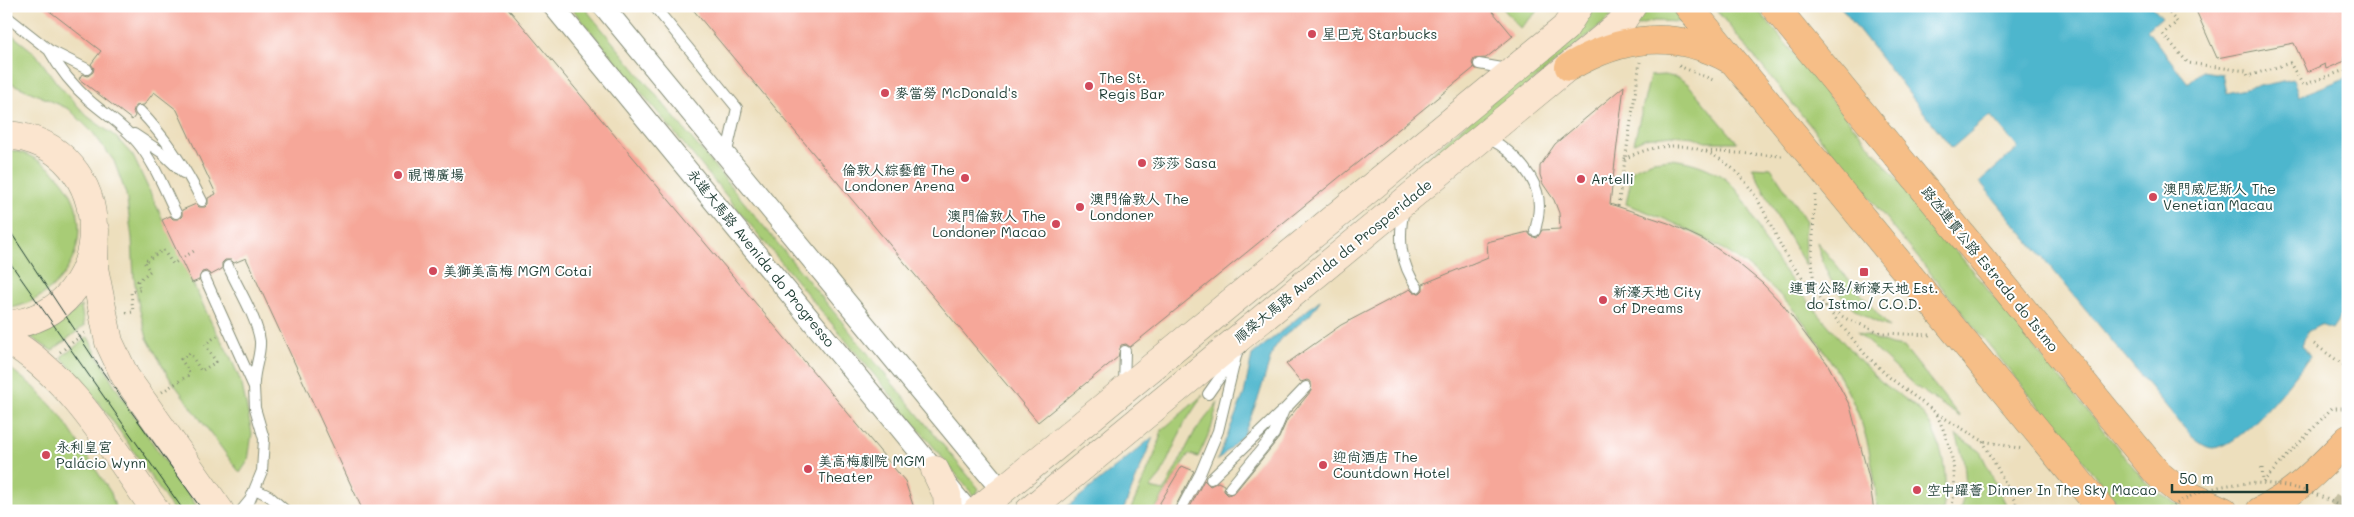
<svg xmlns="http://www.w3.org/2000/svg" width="2354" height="517" viewBox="0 0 2354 517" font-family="Mali,'LXGW WenKai TC',sans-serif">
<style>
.green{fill:#a8cc76;stroke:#648455}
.water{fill:#4eb6cd;stroke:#367a80}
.building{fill:#f6a799}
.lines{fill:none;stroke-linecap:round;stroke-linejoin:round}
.primary-tunnel{stroke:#c4bfa2;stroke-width:28;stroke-dasharray:28 14;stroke-linecap:butt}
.lane-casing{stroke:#868e78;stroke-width:12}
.street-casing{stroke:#868e78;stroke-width:22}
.secondary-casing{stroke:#868e78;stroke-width:29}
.primary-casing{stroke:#868e78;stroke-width:29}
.path{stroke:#868e78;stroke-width:3;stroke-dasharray:1 4;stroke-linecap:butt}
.lane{stroke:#fff;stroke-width:10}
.street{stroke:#fff;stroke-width:20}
.secondary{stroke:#fbe5cf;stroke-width:28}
.primary{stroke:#f6be87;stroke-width:28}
.tram{stroke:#1f3d34;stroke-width:1}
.path-bridge{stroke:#868e78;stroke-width:3;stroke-dasharray:1 4;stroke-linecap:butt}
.poi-dot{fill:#d1495b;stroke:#fff;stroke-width:2}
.labels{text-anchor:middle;stroke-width:4;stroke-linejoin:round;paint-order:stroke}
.poi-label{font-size:14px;fill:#1f3d34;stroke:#fff;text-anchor:start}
.street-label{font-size:14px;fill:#1f3d34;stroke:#fff}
</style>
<rect width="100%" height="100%" fill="#fff"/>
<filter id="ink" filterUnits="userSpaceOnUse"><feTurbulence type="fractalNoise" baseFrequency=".02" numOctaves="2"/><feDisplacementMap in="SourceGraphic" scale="10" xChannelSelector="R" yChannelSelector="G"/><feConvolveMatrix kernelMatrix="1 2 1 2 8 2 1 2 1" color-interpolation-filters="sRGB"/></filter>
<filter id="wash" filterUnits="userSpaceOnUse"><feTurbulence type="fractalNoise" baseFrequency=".0096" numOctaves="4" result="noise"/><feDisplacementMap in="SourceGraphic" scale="20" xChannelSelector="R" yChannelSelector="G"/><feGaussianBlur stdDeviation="1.12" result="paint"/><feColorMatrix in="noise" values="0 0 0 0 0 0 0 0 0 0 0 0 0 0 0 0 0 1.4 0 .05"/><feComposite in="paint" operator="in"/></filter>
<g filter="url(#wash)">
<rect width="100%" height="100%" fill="#eddfbd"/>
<path class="green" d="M570,6H583L979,489L974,496Z
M1501,6H1543L1520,28Z
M1597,6H1624L1411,182L1404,177L1583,23Z
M1645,6H1669L1682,22L1654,21L1624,29Z
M1713,6H1755L2144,480L2155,490L2188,510L2124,511Z
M6,30L36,54L56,82L87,116L116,137L133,156L212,324L231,358L242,385L252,433L248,461L240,473L169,377L147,338L139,307L134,278L132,238L126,194L114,161L94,134L69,109L6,81Z
M1664,75L1679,78L1688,84L1737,142H1706L1694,137L1671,135L1645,138L1634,143L1650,76Z
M6,150C21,150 36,158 48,167C106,213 77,298 6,309Z
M1670,159C1693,161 1719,170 1735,188C1753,208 1760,238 1776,260C1806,301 1840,340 1875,376C1892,393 1917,402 1929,423C1945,451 1948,479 1943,511H1877C1876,480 1869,439 1857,411C1831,352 1788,293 1735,257C1701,234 1665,218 1626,204L1633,169L1653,161Z
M1752,167L1771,168L1806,221L1804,235L1806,266L1779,220Z
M1817,242L1889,327C1847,313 1827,285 1817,242Z
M81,306L84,326L52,351L31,337L59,324Z
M1857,332L1891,345L1904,347L1960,417L1915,386Z
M88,337C118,398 161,454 200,511H174C138,458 104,404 61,357Z
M6,365L34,387L61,416L111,493L116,511H6Z
M1203,395L1184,424L1161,475L1150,488L1164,491L1194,433L1218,402L1211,429L1198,457L1189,454L1154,511H1130L1155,454L1162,430Z
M1956,435L1980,451L2009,511H1959C1970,486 1965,459 1956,435Z"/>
<path class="water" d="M1840,6H2152L2162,17L2147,30L2188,83L2202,71L2222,74L2226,93L2293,79L2299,96L2348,77V305L2332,329L2320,325L2307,332L2302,345L2310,357C2291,380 2243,447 2213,448C2205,448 2196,440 2190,435L1980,182L2018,148L1990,115L1952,148Z
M1321,299L1310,315L1282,338L1273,350L1259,396L1244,434L1217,461L1244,394L1252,355Z
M1153,437L1123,511H1062Z"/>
<g id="blocks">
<path class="building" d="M43,6H506L905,481L915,511H363L246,258L234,263L231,260H225L222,263V269L211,275L206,271L202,272L199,280L192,283L162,220L170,216L173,219H179L182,216V210L196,204L199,207H205L208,204V198L216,194L177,110L154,92L144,105L135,106L133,112L135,116L132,120L79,79L82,74L88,76L93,72L94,68L91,64L101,51Z
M690,6H1488L1513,36L1486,58L1474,59L1472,63L1474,68L1130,347L1126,344L1121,345L1118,357L1038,422Z
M2194,6H2348V55L2343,57L2345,61L2326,69L2325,64L2307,72L2294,43L2217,58Z
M1624,86L1610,204L1668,223L1704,240L1734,260L1762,283L1783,305L1827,363L1850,406L1869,478L1874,511H1188L1204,480L1210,486L1218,482L1224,485V491L1228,495L1235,492L1279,438L1287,420L1311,391V382L1307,380L1301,382L1286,364L1341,325L1410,289L1414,293H1420L1423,290V284L1488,257L1487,242L1528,232L1531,236L1537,238L1542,230L1560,229L1559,213L1554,200L1543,184L1540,175V166L1555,144Z
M1182,466L1194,471L1173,511H1155Z"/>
</g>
</g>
<g filter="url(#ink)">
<use href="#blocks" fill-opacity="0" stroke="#868e78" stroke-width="1"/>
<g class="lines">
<path class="primary-tunnel" d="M2342,511L2348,501"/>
<defs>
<path id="lane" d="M654,6L737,108L726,156
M6,16L49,50L87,69
M49,50C60,70 73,86 90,101C106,115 123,125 137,142C154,162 164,189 176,213
M1479,64L1508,69
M140,111C166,138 185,167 202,201
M134,134L161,152L183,173
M1485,138C1505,143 1532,172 1537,192C1541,205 1538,218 1535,231
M1404,209C1398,238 1400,263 1417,287
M228,266C238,288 257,318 260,341C261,355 254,369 254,383
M205,278L254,387L255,408L264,439L262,471L250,500L241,511
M1124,385L1125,351
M1208,394L1234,357
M1211,479L1281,412
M1230,488L1274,434L1284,410L1306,387
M255,489L269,496L286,511
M1180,511L1200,474L1218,431L1237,352L1242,347"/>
<path id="street" d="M553,6L968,511
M603,6L1002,491"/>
<path id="secondary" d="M6,135C122,143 122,315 6,325
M95,230L94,268L109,342L125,376L220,511
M6,339C73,378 112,449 156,511
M935,470L947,495L948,511
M977,511L1565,28L1579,6
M1029,511L1620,24L1632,6"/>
<path id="primary" d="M1688,6L2103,511
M1774,6L2158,474L2179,491L2224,511
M1569,67C1622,36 1674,29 1729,59
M2260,511C2298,492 2318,469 2348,439"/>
</defs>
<use href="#lane" class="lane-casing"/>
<use href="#street" class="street-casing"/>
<use href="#secondary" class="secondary-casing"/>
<use href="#primary" class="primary-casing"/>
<path class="path" d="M2163,6L2177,22L2163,34L2188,63L2246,71L2248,76L2290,63L2303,85L2348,69
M1679,66L1713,80
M1706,151L1782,156
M1624,159C1666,138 1709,141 1742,178C1761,199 1772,230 1786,255C1793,268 1805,280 1814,291
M1815,195L1812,256L1814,292L1826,307L1847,319L1882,333L1930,335
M1618,206L1640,62
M1826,307L1865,354L1889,377L1936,413L1983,441L2023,449
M126,313L133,312L131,292L140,290L138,281L150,271L144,262L163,250L173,264L194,251
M2314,344L2348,368
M60,352L85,333
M162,392L190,374L181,359L190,353L201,371L216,362L205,344L217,336
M2345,408L2348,403
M1937,415C1952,448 1959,475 1951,511
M1983,441L2020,511
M2262,468L2263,482
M2263,482L2332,408H2345L2348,413"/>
<use href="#lane" class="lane"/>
<use href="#street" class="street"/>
<use href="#secondary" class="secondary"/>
<use href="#primary" class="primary"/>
<path class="tram" d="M6,225L102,371L203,511
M6,257L184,511"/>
<path class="path-bridge" d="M2164,511C2173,506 2182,500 2191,496C2240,474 2304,481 2347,511"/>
</g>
</g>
<g class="poi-dot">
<circle cx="1312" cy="34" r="5"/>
<circle cx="1089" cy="86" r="5"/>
<circle cx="885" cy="93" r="5"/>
<circle cx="1142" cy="163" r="5"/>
<circle cx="398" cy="175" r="5"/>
<circle cx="965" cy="178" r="5"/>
<circle cx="1581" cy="179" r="5"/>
<circle cx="2153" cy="197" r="5"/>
<circle cx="1080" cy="207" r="5"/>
<circle cx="1056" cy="224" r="5"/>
<circle cx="433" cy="271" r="5"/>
<rect x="1859" y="267" width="10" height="10" rx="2.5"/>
<circle cx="1603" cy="300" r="5"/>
<circle cx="46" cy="455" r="5"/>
<circle cx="1323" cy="465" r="5"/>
<circle cx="808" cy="469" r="5"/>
<circle cx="1917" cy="490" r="5"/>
</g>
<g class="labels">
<g class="poi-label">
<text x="1322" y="39">星巴克 Starbucks</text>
<text x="1099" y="83">The St.<tspan x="1099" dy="16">Regis Bar</tspan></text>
<text x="895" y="98">麥當勞 McDonald's</text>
<text x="1152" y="168">莎莎 Sasa</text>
<text x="955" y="175" text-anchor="end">倫敦人綜藝館 The<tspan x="955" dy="16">Londoner Arena</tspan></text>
<text x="408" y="180">視博廣場</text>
<text x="1591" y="184">Artelli</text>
<text x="2163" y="194">澳門威尼斯人 The<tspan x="2163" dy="16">Venetian Macau</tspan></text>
<text x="1090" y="204">澳門倫敦人 The<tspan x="1090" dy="16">Londoner</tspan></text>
<text x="1046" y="221" text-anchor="end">澳門倫敦人 The<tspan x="1046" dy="16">Londoner Macao</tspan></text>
<text x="443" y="276">美獅美高梅 MGM Cotai</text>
<text x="1864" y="293" text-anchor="middle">連貫公路/新濠天地 Est.<tspan x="1864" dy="16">do Istmo/ C.O.D.</tspan></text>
<text x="1613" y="297">新濠天地 City<tspan x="1613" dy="16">of Dreams</tspan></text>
<text x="56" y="452">永利皇宮<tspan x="56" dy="16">Palácio Wynn</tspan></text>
<text x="1333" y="462">迎尚酒店 The<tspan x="1333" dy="16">Countdown Hotel</tspan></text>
<text x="818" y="466">美高梅劇院 MGM<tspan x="818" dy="16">Theater</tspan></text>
<text x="1927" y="495">空中躍薈 Dinner In The Sky Macao</text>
</g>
<g class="street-label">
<text transform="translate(761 258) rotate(51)" y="5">永進大馬路 Avenida do Progresso</text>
<text transform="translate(1333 261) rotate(-39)" y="5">順榮大馬路 Avenida da Prosperidade</text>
<text transform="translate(1990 269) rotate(51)" y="5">路氹連貫公路 Estrada do Istmo</text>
</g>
</g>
<rect width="2354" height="517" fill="none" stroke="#fff" stroke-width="25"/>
<path d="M2172 484v8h135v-8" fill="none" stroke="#1f3d34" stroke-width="2.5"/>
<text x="2179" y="484" font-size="15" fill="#1f3d34" stroke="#ffffff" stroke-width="4" paint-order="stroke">50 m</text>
</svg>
